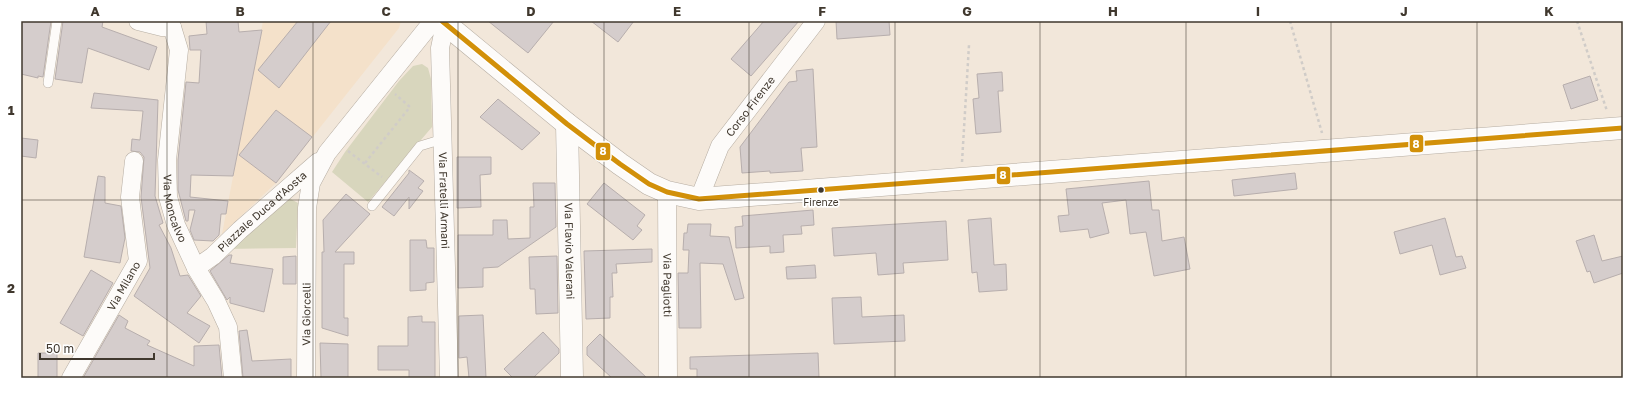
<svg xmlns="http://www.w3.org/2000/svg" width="1644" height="399" viewBox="0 0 1644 399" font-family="'Golos Text',sans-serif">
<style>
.built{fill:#f4e1ca}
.green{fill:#d8d6bd}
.building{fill:#d5cdcc;stroke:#b7aead}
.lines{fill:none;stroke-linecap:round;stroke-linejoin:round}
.service-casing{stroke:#b6ada2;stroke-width:10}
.minor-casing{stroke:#b6ada2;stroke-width:19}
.tertiary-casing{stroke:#b6ada2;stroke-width:23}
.path{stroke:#d0ccc8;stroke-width:2.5;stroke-dasharray:3 3;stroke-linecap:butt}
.service{stroke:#fdfbf9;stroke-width:9}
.minor{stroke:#fdfbf9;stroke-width:18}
.tertiary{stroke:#fdfbf9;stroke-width:22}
.bus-1-casing{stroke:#fff;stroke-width:8}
.bus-1{stroke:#d29009;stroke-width:5}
.grid{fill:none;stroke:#40382e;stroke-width:1;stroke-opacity:0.55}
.bus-dot{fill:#40382e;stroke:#fff;stroke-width:1.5}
.labels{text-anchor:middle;stroke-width:3.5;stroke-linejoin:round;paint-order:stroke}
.bus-label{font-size:10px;fill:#40382e;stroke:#fff}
.street-label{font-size:11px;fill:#40382e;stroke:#fff}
.line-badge{stroke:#fff;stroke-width:1.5}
.badge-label{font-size:11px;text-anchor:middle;font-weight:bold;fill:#fff}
.neatline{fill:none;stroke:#40382e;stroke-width:1.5}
.grid-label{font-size:13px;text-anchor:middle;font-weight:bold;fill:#40382e}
</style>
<rect width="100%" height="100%" fill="#f2e7da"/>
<path class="built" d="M263,21H401L399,28L276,183L222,234Z"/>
<path class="green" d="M422,64L428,68L431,79L432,127L368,202L332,172L345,152L399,81L413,66Z
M287,197L298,203L296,248L227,249Z"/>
<path class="building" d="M21,21H51L43,77L38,76V78L21,74Z
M63,21H103L102,27L157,47L149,70L88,48L82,83L55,79Z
M206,21H238L239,32L262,30L233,176L191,175L190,197L228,201L226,214H221L219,235L213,241L194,240L190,230L195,210H189L188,221H186L178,190V160L186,82L199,83L201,50H190L189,36L207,34Z
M298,21H331L279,88L258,70Z
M488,21H554L528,53Z
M591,21H634L618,42Z
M764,21H799L751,76L731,59Z
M836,21H889L890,35L837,39Z
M813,69L817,147L801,148L803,171L770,173V171L742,173L740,147L789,82L797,81L796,71Z
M1002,72L1003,91H998L1001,132L976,134L973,99L979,98L977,74Z
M1590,76L1598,100L1571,109L1563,85Z
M94,93L158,100L155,196L163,223L159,225L171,248L180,276L188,275L201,296L187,313L210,326L199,343L134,296L150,268L141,197L144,157L140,152L131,151L132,139L140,140L143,111L91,108Z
M498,99L540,133L522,150L480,117Z
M276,110L312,137L276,183L239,155Z
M21,138L38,140L36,158L21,156Z
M457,157H491V174L480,175L481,207L457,208Z
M409,170L424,181L418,188L423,191L409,209V197L394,216L382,207L409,173Z
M1295,173L1297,189L1234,196L1232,180Z
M98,176L105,177V203L121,206L125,238L120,263L84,257Z
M1149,181L1152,210H1159L1162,241L1184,237L1190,269L1154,276L1146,232L1130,234L1126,200L1102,203L1109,233L1090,238L1088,229L1060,232L1058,216L1069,215L1066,189Z
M533,183H555L556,227L498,267L483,268V287L458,288V235H493V220H507L508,239L530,238V207H534Z
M604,183L645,215L637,226L642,230L633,240L587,204Z
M346,194L370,214L335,252H354V264H344V318H348V336L322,328V252H324L323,220Z
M813,210L814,225L801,226L802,234L783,235L784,252L770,253V246L736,248L735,227L743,226L742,216Z
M991,218L994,265L1006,264L1007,290L979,292L977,272L972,273L968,220Z
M1445,218L1456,257L1462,256L1466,268L1440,275L1432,245L1400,254L1394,232Z
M946,221L948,260L903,263L904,273L878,275L876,253L834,256L832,228Z
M688,224H711L710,236L729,237L744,298L735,300L723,264L700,263L701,328H679L678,273H688L689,250H683L684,233H687Z
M1594,235L1602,261L1623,256V273L1594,283L1590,271L1587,272L1576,241Z
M410,240H426L427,248H434V282L426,283V290L410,291Z
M652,249V262L616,264L617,273H612L613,297H610V318L586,319L584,251Z
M229,255H232L230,263L273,269L264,312L230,303V297L227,300L210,271Z
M296,256V284H283V257Z
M557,256L558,313L536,314L535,289H530L529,257Z
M815,265L816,278L787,279L786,267Z
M91,270L113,283L83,336L60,323Z
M861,297L862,317L904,315L905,341L834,344L832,298Z
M119,315L128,321L125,328L150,341L147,345L194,366V346L219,345L222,378H83Z
M483,315L486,378H469L467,357L459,358V316Z
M422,316V322H435V378H409V370H378V346H408V317Z
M247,330L252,361L291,359V378H243L239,331Z
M543,332L559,349V353L533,378H513L504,369Z
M600,334L647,378H612L587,355V347Z
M320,343L348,344V378H321Z
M38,353H57V378H38Z
M818,353L819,378H697V369H690V357Z"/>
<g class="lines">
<defs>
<path id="service" d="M48,83L57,21
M372,206L420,146L443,139"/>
<g id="minor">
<path d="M138,21L162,27H172"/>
<path id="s1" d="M445,24L440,48L449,378"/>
<path id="s2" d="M172,27L179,50L167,160L168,197L176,225L196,268L216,301L228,327L233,378"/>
<path id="s3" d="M667,192L668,378"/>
<path id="s4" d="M699,199L720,146L816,21"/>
<path id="s5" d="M196,268L213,256L240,230L318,162"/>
<path id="s6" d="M71,378L138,261L130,197L134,161"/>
<path id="s7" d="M306,378L307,208L311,183L327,153L433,21"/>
</g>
<g id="tertiary">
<path d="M442,21L567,124L620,164L649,184L667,192L699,199L1623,128"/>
<path id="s8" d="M567,124L572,378"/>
</g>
</defs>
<use href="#service" class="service-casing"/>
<use href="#minor" class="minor-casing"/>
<use href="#tertiary" class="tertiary-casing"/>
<path class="path" d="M1290,21L1322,133
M1577,21L1607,111
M348,151L382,177
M962,162L969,45
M365,163L410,107L395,94"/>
<use href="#service" class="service"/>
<use href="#minor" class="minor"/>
<use href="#tertiary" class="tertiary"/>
<defs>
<path id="bus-1" d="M442,21L567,124L620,164L649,184L667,192L699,199L1623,128"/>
</defs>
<use href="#bus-1" class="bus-1-casing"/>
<use href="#bus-1" class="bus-1"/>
</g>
<path class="grid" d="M167,21V378M313,21V378M458,21V378M604,21V378M749,21V378M895,21V378M1040,21V378M1186,21V378M1331,21V378M1477,21V378M21,200H1623"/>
<circle class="bus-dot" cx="821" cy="190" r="3.5"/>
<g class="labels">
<g class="bus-label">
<text x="821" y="206">Firenze</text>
</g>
<g class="street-label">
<text dy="4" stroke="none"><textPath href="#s4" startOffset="107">Corso Firenze</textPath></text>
<text dy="4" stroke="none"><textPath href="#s1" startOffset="177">Via Fratelli Armani</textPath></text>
<text dy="4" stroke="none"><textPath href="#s2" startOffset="184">Via Moncalvo</textPath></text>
<text dy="4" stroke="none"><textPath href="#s5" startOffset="87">Piazzale Duca d'Aosta</textPath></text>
<text dy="4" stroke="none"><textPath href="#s8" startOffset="127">Via Flavio Valerani</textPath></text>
<text dy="4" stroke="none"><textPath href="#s3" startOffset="93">Via Pagliotti</textPath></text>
<text dy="4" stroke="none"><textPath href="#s6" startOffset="106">Via Milano</textPath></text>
<text dy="4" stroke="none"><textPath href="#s7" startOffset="64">Via Giorcelli</textPath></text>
</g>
</g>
<g class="line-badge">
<rect x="1409" y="134" width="15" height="19" rx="4" fill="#d29009"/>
<rect x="595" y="142" width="16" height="19" rx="4" fill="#d29009"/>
<rect x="996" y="166" width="15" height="19" rx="4" fill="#d29009"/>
</g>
<g class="badge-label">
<text x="1416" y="148">8</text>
<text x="603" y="155">8</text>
<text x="1003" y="179">8</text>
</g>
<rect width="1644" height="399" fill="none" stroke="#ffffff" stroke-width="44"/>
<path d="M40 353v6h114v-6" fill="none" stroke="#40382e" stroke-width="2"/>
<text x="46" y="353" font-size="12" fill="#40382e" stroke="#ffffff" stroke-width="3" paint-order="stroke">50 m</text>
<rect x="22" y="22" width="1600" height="355" class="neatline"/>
<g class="grid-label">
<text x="95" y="16">A</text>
<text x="240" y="16">B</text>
<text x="386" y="16">C</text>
<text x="531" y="16">D</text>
<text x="677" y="16">E</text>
<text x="822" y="16">F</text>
<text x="967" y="16">G</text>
<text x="1113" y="16">H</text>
<text x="1258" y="16">I</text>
<text x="1404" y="16">J</text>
<text x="1549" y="16">K</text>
<text x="11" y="115">1</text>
<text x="11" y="293">2</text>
</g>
</svg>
